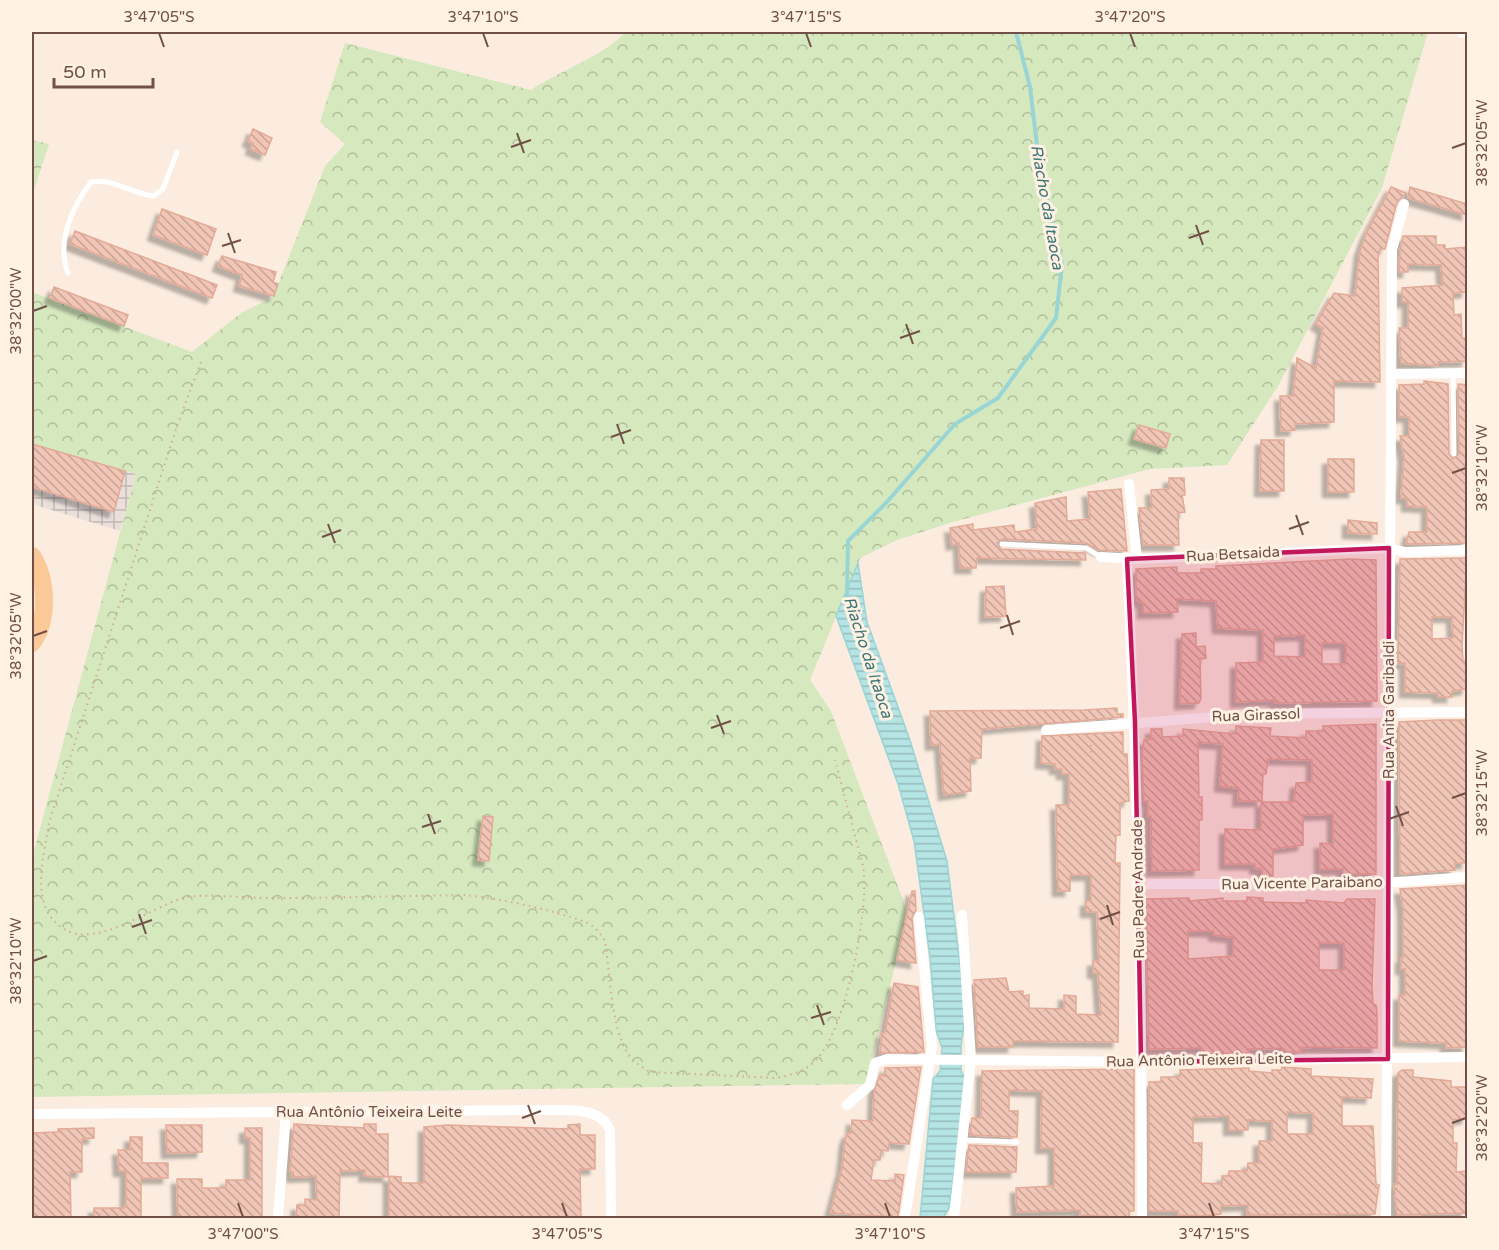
<svg xmlns="http://www.w3.org/2000/svg" width="1499" height="1250" viewBox="0 0 1499 1250" font-family="'Varela Round',sans-serif">
<style>
.industrial{fill:url(#industrial-grid)}
.forest{fill:url(#forest-crowns)}
.water{fill:url(#water-rules);stroke:#9ad5d6;stroke-width:1.5}
.lines{fill:none;stroke-linecap:round;stroke-linejoin:round}
.stream{stroke:#9ad5d6;stroke-width:4}
.building{fill:url(#building-back-hatch);stroke:#e3aa97;stroke-width:1.5;fill-rule:evenodd;filter:url(#shadow)}
.path{stroke:#d5a99a;stroke-width:2;stroke-dasharray:1.5 4.5;stroke-linecap:butt}
.lane{stroke:#fff;stroke-width:5}
.street{stroke:#fff;stroke-width:10}
.primary{stroke:#fbc897;stroke-width:18}
.marked{fill:#c2185b;fill-opacity:0.2;stroke:#c2185b;stroke-width:4.5;stroke-linejoin:round}
.ticks{fill:none;stroke:#715047;stroke-width:2}
.labels{text-anchor:middle;stroke-width:6;stroke-linejoin:round;paint-order:stroke}
.street-label{font-size:15px;fill:#715047;stroke:#fff1e4}
.water-label{font-size:16px;font-style:italic;fill:#3c7677;stroke:#fff1e4}
.neatline{fill:none;stroke:#715047;stroke-width:2}
.ticks-label{font-size:15px;text-anchor:middle;fill:#715047}
</style>
<defs>
<pattern id="industrial-grid" width="8" height="8" patternUnits="userSpaceOnUse" patternTransform="scale(1.5)"><rect width="8" height="8" fill="#eae0db"/><path d="M0 4h8M4 0v8" fill="none" stroke="#c2b8b3"/></pattern>
<pattern id="forest-crowns" width="20" height="18" patternUnits="userSpaceOnUse" patternTransform="scale(1.5)"><rect width="20" height="18" fill="#d5e8be"/><path d="M2 6a3 3 0 1 1 6 0M12 15a3 3 0 1 1 6 0" fill="none" stroke="#b1be9c"/></pattern>
<pattern id="water-rules" width="6" height="5" patternUnits="userSpaceOnUse" patternTransform="scale(1.5)"><rect width="6" height="5" fill="#b4e4e4"/><path d="M0 2.5h6" fill="none" stroke="#97bbbb"/></pattern>
<pattern id="building-back-hatch" width="6" height="6" patternUnits="userSpaceOnUse" patternTransform="scale(1.5)"><rect width="6" height="6" fill="#f1c6b7"/><path d="M-1 5l2 2M0 0l6 6M5-1l2 2" fill="none" stroke="#c8a397"/></pattern>
<filter id="shadow"><feDropShadow dx="-5.5" dy="5.5" stdDeviation="1.5" flood-color="#0004"/></filter>
</defs>
<rect width="100%" height="100%" fill="#fcecdf"/>
<path class="industrial" d="M32,444L136,474L120,531L32,504Z"/>
<path class="forest" d="M625,32H1428L1382,188L1278,386L1227,465L1150,469L953,522L897,540L860,558L810,680L831,711L908,913L866,1084L32,1097V858L136,474L32,444V292L192,352L241,313L273,297L325,166L345,144L320,122L345,43L531,90C557,72 608,54 625,32Z
M32,140L49,144L32,196Z"/>
<path class="water" d="M858,563L867,622L910,740L947,861L966,1011L961,1046V1071L967,1081L949,1208L943,1218H920L933,1079L940,1071L942,1048L936,1030L930,958L914,841L898,784L836,616Z"/>
<g class="lines">
<path class="stream" d="M847,595L848,541L886,503L955,424L998,398L1056,318L1062,265L1040,170L1030,87L1016,32"/>
</g>
<path class="building" d="M253,129L272,138L265,155L251,149L253,143L248,141Z
M1391,187L1406,193L1397,202L1385,249H1380L1378,257L1380,382L1334,381V422L1295,424V430L1281,431L1280,396H1293L1297,358L1316,368L1323,328L1316,324L1334,293L1355,296L1360,251L1366,234Z
M1410,187L1467,204V215L1408,198Z
M162,209L216,229L207,255L153,235Z
M75,231L217,285L212,298L70,244Z
M1403,236H1436V245H1445V249L1467,247V292L1453,293L1454,315L1461,314L1462,338H1467V361L1438,362V366L1401,363L1399,328H1408V302H1402V288L1443,285L1441,265L1408,264V272H1399L1400,251Z
M222,256L276,272L273,282L278,284L274,296L239,286L242,275L218,266Z
M54,287L128,315L124,326L50,298Z
M1424,381L1448,384L1449,454L1453,459L1459,454L1458,384L1467,385V543L1406,544L1409,532H1427V507L1407,506V498H1401L1404,457L1400,436H1409V417L1399,416V385L1424,384Z
M1139,425L1170,434L1166,448L1134,439Z
M1261,440H1284V491H1260Z
M32,444L125,471L114,512L32,487Z
M1328,459H1354V492H1328Z
M1169,478H1184L1185,495H1182L1185,512L1178,513L1179,545H1143L1139,508H1152L1151,490L1169,489Z
M1121,489L1127,551L1099,550L1086,543L1002,539L997,543L1001,549L1085,553L1086,560L977,558L976,568H960L959,543L952,545L950,528L973,524V530L1014,525L1015,532L1037,529L1035,503L1066,497L1067,521L1090,519L1088,492Z
M1348,520L1377,523V534L1348,533Z
M1467,558L1462,646L1463,661H1467V689L1452,691V697H1438V693L1405,692V663L1398,664L1400,559ZM1432,617H1452L1453,638L1432,639Z
M1350,559L1376,560L1377,701L1275,703V700L1236,702V663L1263,662V630L1218,628L1216,601L1177,599L1178,612L1143,613V603L1136,599V569L1177,567V573H1201V569H1216V566ZM1305,635V657L1274,656V636ZM1322,643H1346V664H1322Z
M1004,586L1006,616L985,617L986,587Z
M1196,633V647L1205,646L1206,658L1200,659L1201,698L1199,703L1180,704L1182,634Z
M1117,708V714H1123V717L982,729L981,758H970L971,791L944,795L940,744L931,745L930,711L1084,710Z
M1437,720H1467V863H1455V870L1400,874L1399,722Z
M1376,724V874H1343V869H1320V843L1333,844V814L1303,815V845L1273,849V876H1262V869L1255,868V864H1225V829L1261,830V802H1294L1296,783L1312,782V760L1268,759L1266,774H1263L1262,801H1238L1239,788L1220,786L1223,744L1198,742L1199,797H1202V820H1199V870L1152,871L1151,816H1148V801H1144L1142,755L1144,740L1151,739V729H1162V737L1183,736V729L1236,734V726L1271,728L1270,736L1306,738V731H1323V726Z
M1123,732V754H1127L1129,801L1120,803V835H1116L1115,863H1120L1118,1042L1013,1041V1047H978L974,980L1006,978L1009,992L1023,991V996L1029,995V1008L1064,1009V995L1076,996V1014L1101,1015L1098,973H1093V961H1099L1097,912H1086V901H1091V875H1070V891H1058L1056,805H1069V774H1062V769H1055V764L1041,763L1042,736Z
M483,816L493,817L489,861L478,860Z
M1467,885V1047L1446,1048V1043L1399,1041V995H1405V969H1401V958H1403V909L1400,889Z
M912,891H915L916,910L912,918L916,963L897,960Z
M1247,897L1263,898V902L1306,903V900L1344,903L1347,899H1375L1372,986L1373,1004L1376,1005L1377,1012V1048L1315,1047L1300,1048L1301,1052H1282V1048L1249,1049V1053L1202,1054V1048L1149,1049L1146,899L1189,898V901L1223,898V901H1247ZM1188,931H1214V935L1233,937V956L1188,959ZM1319,943H1344V970H1319Z
M894,983L918,987L924,1052L880,1053L882,1033H885Z
M921,1067L909,1144L889,1143L888,1151L881,1150L880,1160H874L871,1180L895,1181V1174L904,1175L898,1217L830,1213L842,1169L845,1140L848,1133H851L852,1120L873,1121L874,1091L880,1075L885,1076V1068Z
M1282,1067L1311,1069V1076L1373,1079L1371,1098L1342,1097V1126H1373L1376,1184L1379,1185L1375,1214L1247,1215L1248,1205L1221,1206V1214L1201,1216L1178,1215V1211H1149V1082H1161V1077H1180V1070L1249,1068V1071L1272,1073V1070H1281ZM1287,1112L1313,1113V1134H1287ZM1229,1116V1130H1248V1120L1272,1121V1141H1259V1163H1248L1247,1171H1229L1228,1176H1222V1184L1201,1183L1202,1143H1193V1117Z
M1134,1069V1211H1129V1217H1118L1080,1215V1210L1017,1212L1016,1188L1054,1186V1148H1041L1042,1091L1009,1090V1111H1018L1017,1137L970,1135L972,1118H981L982,1071Z
M1402,1070H1413V1077L1451,1081V1087H1467V1118L1453,1120V1143H1457L1456,1172L1467,1171L1466,1213L1397,1215L1394,1184H1397L1398,1073Z
M294,1124L364,1128V1124H376V1134H388V1177L364,1176L365,1170L340,1171L339,1218H296L297,1205H305V1199L317,1200L316,1176L292,1177L293,1172H290Z
M580,1124V1135H595V1169H580L581,1218L389,1217V1176L401,1177V1183H424V1127L448,1125L568,1129V1125Z
M166,1125H202V1152L167,1153Z
M94,1128V1138L82,1139V1172H70L71,1218H32V1133L58,1132V1129Z
M245,1128H262V1218H178L177,1179H202V1188H223L226,1187V1180H250V1138H245Z
M130,1137H142V1163H168V1178H141V1218H94V1208H124L126,1204V1171H119L118,1150H130Z
M969,1145L1017,1147L1016,1172H966Z"/>
<g class="lines">
<path class="path" d="M201,362L177,426L49,823C44,856 28,908 64,929C96,949 150,908 183,898C202,893 247,898 269,898C334,898 400,896 465,895C503,899 549,909 585,922C594,925 600,933 605,941C610,973 611,1027 628,1054C633,1062 642,1067 650,1072L776,1078C792,1075 806,1071 817,1059C846,1028 870,908 863,866L835,760
M1091,739V762"/>
<path class="lane" d="M68,273C56,242 72,207 91,182C113,178 132,194 154,196L163,189L177,152
M1453,373L1454,454
M1002,544L1086,548L1101,557
M963,1140L1017,1142"/>
<path class="street" d="M1461,32L1468,34
M1391,374L1468,373
M1129,484L1137,559
M1101,557L1137,559L1389,548L1405,552L1468,550
M1127,559C1138,778 1142,999 1142,1218
M1046,730L1254,714L1468,712
M1137,884H1369L1468,877
M847,1105L870,1085L875,1063L887,1059L1141,1062L1468,1057
M32,1114L541,1110C563,1111 600,1105 610,1130L611,1218
M278,1218L286,1113
M905,1218L932,1047L919,917
M954,1218L971,1059L962,915
M1386,1218L1392,250L1404,204"/>
<path class="primary" d="M32,556C47,579 49,620 32,643"/>
</g>
<path class="marked" d="M1389,548L1388,1059L1141,1062L1135,722L1127,559Z"/>
<path class="ticks" d="M159,33L164,47M483,33L488,47M806,33L811,47M1130,33L1135,47M517,133L524,153M511,147L531,140M1452,148L1466,143M1196,225L1203,245M228,233L235,253M1189,238L1209,231M222,246L241,240M33,311L47,306M906,324L913,344M900,338L920,331M617,424L624,444M611,437L631,430M1452,473L1466,468M1296,515L1303,535M328,524L335,543M1289,529L1309,522M322,537L341,530M1007,615L1013,635M1000,628L1020,621M33,636L47,631M717,715L724,734M711,728L731,721M1452,798L1466,793M1396,806L1403,826M428,814L435,834M1389,819L1409,812M422,827L441,821M1107,905L1113,925M139,914L146,934M1100,919L1120,912M132,927L152,920M33,961L47,956M817,1005L824,1025M811,1018L831,1012M528,1105L535,1124M522,1118L541,1111M1452,1123L1466,1118M238,1203L243,1217M562,1203L567,1217M885,1203L890,1217M1209,1203L1214,1217"/>
<g class="labels">
<g class="street-label">
<text transform="translate(1233 554) rotate(-3)" y="5">Rua Betsaida</text>
<text transform="translate(1389 710) rotate(-90)" y="5">Rua Anita Garibaldi</text>
<text transform="translate(1256 715) rotate(-2)" y="5">Rua Girassol</text>
<text transform="translate(1302 883) rotate(-1)" y="5">Rua Vicente Paraibano</text>
<text transform="translate(1138 889) rotate(-91)" y="5">Rua Padre Andrade</text>
<text transform="translate(1199 1060) rotate(-1)" y="5">Rua Antônio Teixeira Leite</text>
<text x="369" y="1117">Rua Antônio Teixeira Leite</text>
</g>
<g class="water-label">
<text transform="translate(1048 207) rotate(80)" y="6">Riacho da Itaoca</text>
<text transform="translate(869 657) rotate(72)" y="6">Riacho da Itaoca</text>
</g>
</g>
<rect width="1499" height="1250" fill="none" stroke="#fff1e4" stroke-width="66"/>
<path d="M54 78v9h99v-9" fill="none" stroke="#715047" stroke-width="3"/>
<text x="63" y="78" font-size="18" fill="#715047" stroke="#fff1e4" stroke-width="4.5" paint-order="stroke">50 m</text>
<rect x="33" y="33" width="1433" height="1184" class="neatline"/>
<g class="ticks-label">
<text x="159" y="22">3°47'05"S</text>
<text x="483" y="22">3°47'10"S</text>
<text x="806" y="22">3°47'15"S</text>
<text x="1130" y="22">3°47'20"S</text>
<text transform="translate(1482 143) rotate(-90)" y="5">38°32'05"W</text>
<text transform="translate(16 311) rotate(-90)" y="5">38°32'00"W</text>
<text transform="translate(1482 468) rotate(-90)" y="5">38°32'10"W</text>
<text transform="translate(16 636) rotate(-90)" y="5">38°32'05"W</text>
<text transform="translate(1482 793) rotate(-90)" y="5">38°32'15"W</text>
<text transform="translate(16 961) rotate(-90)" y="5">38°32'10"W</text>
<text transform="translate(1482 1118) rotate(-90)" y="5">38°32'20"W</text>
<text x="243" y="1239">3°47'00"S</text>
<text x="567" y="1239">3°47'05"S</text>
<text x="890" y="1239">3°47'10"S</text>
<text x="1214" y="1239">3°47'15"S</text>
</g>
</svg>
